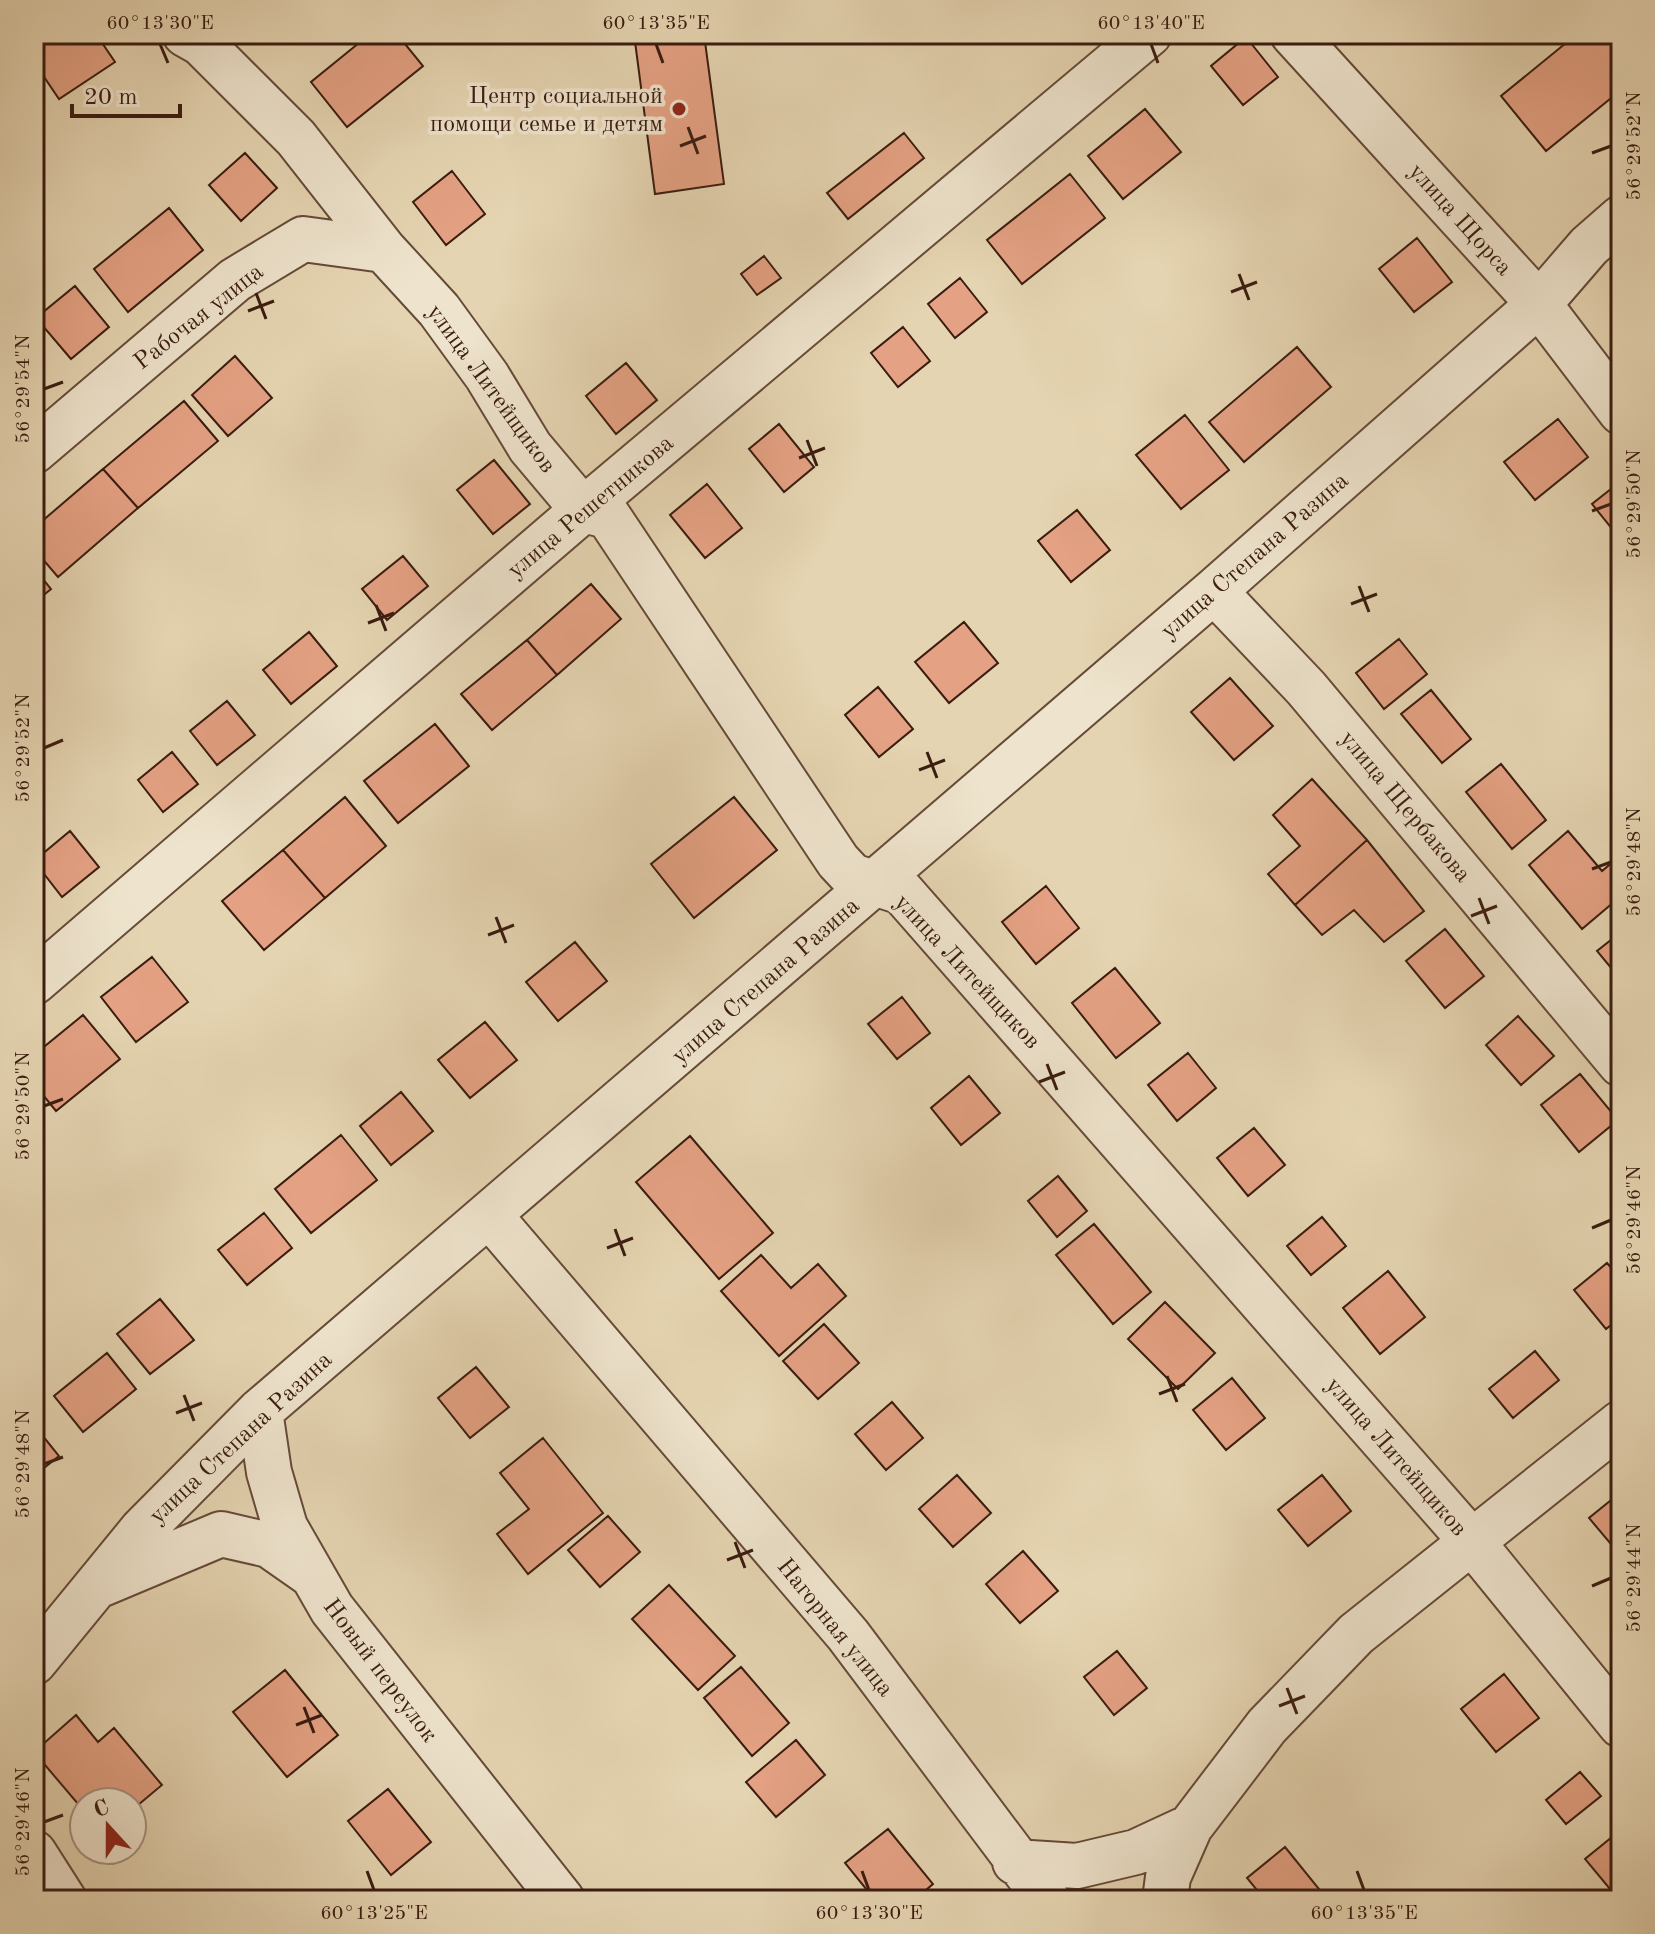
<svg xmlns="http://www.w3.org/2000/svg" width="1655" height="1934" viewBox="0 0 1655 1934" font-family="'Old Standard TT',serif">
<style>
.building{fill:#e4a183;stroke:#3a1c10;stroke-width:2}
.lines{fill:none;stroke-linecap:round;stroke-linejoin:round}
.minor-casing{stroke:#654a38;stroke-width:48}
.minor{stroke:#eee3cc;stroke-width:44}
.ticks{fill:none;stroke:#3a1c10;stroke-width:3}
.poi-dot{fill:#8f2418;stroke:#eee3cc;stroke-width:3}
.labels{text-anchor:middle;stroke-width:7;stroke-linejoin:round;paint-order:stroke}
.poi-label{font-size:24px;fill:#3a1c10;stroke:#eee3cc;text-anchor:end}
.street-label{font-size:24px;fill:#3a1c10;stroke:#eee3cc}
.neatline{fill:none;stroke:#3a1c10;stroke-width:3}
.ticks-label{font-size:20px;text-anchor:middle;fill:#3a1c10}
</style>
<rect width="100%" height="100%" fill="#e5d4b1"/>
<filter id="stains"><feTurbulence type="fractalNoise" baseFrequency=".0025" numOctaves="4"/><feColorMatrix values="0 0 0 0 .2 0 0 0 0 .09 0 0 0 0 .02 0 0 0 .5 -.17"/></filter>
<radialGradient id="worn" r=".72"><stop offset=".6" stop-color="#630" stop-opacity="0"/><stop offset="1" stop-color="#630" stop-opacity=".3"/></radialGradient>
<path class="building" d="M34,34H76L81,40L96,34L115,62L59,99L34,62Z
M370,34H397L423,66L347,127L311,82Z
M634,34H704L724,184L655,194Z
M1577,34H1621V90L1546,151L1501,96Z
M1246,37L1278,77L1243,105L1211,66Z
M1145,109L1181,152L1123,199L1088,156Z
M904,133L924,158L848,219L827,193Z
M245,153L277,188L241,221L209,185Z
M452,171L485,214L446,245L413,202Z
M1070,174L1105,218L1022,284L987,240Z
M169,208L203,250L128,312L94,269Z
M1417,238L1452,282L1414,312L1379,269Z
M764,256L781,278L757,295L741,274Z
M960,278L987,312L955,338L928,304Z
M75,286L109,327L71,359L36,318Z
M903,327L930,361L898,387L871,353Z
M1297,347L1331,387L1244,462L1209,422Z
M235,356L272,398L228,436L192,395Z
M626,363L657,400L616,434L586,396Z
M184,401L218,441L138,508L103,469Z
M1185,415L1229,470L1181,509L1136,455Z
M1558,419L1588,457L1535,500L1504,462Z
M779,424L814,467L784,492L749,449Z
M494,460L530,504L493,534L457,490Z
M103,469L138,508L58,577L34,549V528Z
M1621,481V540L1592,504Z
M707,484L742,528L705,558L670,515Z
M1077,510L1110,550L1071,582L1038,541Z
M403,556L428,586L387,620L362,589Z
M34,568L51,589L34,603Z
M591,584L621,619L557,675L527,640Z
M964,622L998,663L949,703L915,662Z
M309,632L337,666L291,704L263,670Z
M1399,639L1427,674L1384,709L1356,673Z
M527,640L557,675L492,730L461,694Z
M1230,678L1273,726L1234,760L1191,712Z
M878,687L913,729L879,757L845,715Z
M1431,690L1471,739L1442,763L1401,714Z
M227,701L255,735L217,765L190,731Z
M435,724L469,766L398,823L364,781Z
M172,752L198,784L163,812L138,780Z
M1501,764L1546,820L1512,849L1466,792Z
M1312,779L1367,840L1295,905L1268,874L1300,846L1273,815Z
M345,797L386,846L325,898L283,850Z
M734,797L777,850L694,918L651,864Z
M70,831L99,867L62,897L34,861Z
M1568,831L1602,871L1621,855V896L1582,929L1529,865Z
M1367,840L1424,911L1384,942L1354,910L1322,935L1295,905Z
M283,850L325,898L264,950L222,901Z
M1046,886L1079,928L1036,964L1002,922Z
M1445,929L1484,976L1445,1008L1406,961Z
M1621,932V980L1597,951Z
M575,942L607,981L558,1021L526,982Z
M152,957L188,1002L136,1042L101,997Z
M1115,968L1160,1023L1116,1058L1072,1003Z
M902,997L930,1033L897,1059L868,1024Z
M83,1015L120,1059L56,1111L34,1084V1055Z
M1518,1016L1554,1056L1521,1085L1486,1045Z
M485,1022L517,1060L470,1098L438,1060Z
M1188,1053L1216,1088L1177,1121L1148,1085Z
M1580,1074L1618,1120L1579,1152L1541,1105Z
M969,1076L1000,1113L961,1145L931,1108Z
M401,1092L433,1131L391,1165L360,1126Z
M1254,1128L1285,1165L1248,1196L1217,1158Z
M341,1135L377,1180L311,1233L275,1189Z
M690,1136L773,1233L719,1279L636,1182Z
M1058,1176L1087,1211L1057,1237L1028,1201Z
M264,1213L292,1248L247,1285L218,1250Z
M1322,1217L1346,1246L1311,1275L1287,1246Z
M1094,1224L1151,1292L1113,1324L1056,1255Z
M761,1255L791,1288L818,1264L846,1296L779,1356L721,1291Z
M1607,1263L1621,1279V1317L1606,1329L1574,1290Z
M1388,1271L1425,1317L1380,1354L1343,1308Z
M160,1299L194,1340L150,1374L117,1334Z
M1165,1302L1215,1353L1178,1389L1128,1339Z
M824,1324L859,1363L818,1399L783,1361Z
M1535,1351L1559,1380L1513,1418L1489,1389Z
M107,1353L136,1389L83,1432L54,1396Z
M476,1367L509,1407L470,1438L438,1398Z
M1232,1378L1265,1418L1226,1450L1193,1410Z
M892,1402L923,1438L886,1470L855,1434Z
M34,1425L59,1456L34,1476Z
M543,1438L603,1513L528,1574L497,1534L529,1509L500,1473Z
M957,1475L991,1513L953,1547L919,1509Z
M1322,1475L1351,1511L1308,1546L1278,1510Z
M1621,1492V1556L1589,1518Z
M608,1516L640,1552L600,1587L568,1550Z
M1023,1551L1058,1591L1020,1623L986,1584Z
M669,1585L735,1656L698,1690L632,1619Z
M1117,1651L1147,1688L1114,1715L1084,1677Z
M741,1667L789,1723L752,1756L704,1698Z
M285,1670L338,1735L287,1777L233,1712Z
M1504,1674L1539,1718L1496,1752L1461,1709Z
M76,1715L98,1742L114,1728L162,1785L132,1810V1802H84V1811L34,1752Z
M796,1740L825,1775L776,1817L746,1782Z
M1580,1772L1601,1796L1566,1824L1546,1800Z
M388,1789L431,1842L391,1875L348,1821Z
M888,1829L933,1884L914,1900H875L845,1863Z
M1617,1833L1621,1839V1880L1610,1889L1585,1859Z
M1285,1847L1319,1889L1305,1900H1265L1247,1878Z"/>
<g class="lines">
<defs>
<path id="minor" d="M185,34L201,43L296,138L384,250L439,310L487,376L530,447L583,510L608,516L838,861L852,876L902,892L1473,1543L1621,1725
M1293,34L1539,304L1621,412
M34,451L235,280L303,239L384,250
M1214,591L1306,688L1621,1064
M34,982L583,510L1149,34
M490,1216L848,1635L1047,1900
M260,1411L269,1472L285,1527L332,1609L562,1900
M102,1584L221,1534L269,1545L309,1573
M34,1662L142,1530L260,1411L1214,591L1539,304L1589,246L1621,218
M34,1853L64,1900
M1015,1862L1077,1866L1136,1852L1190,1827L1267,1726L1356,1634L1621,1423
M1165,1900L1168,1877L1190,1827"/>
</defs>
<use href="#minor" class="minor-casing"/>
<use href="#minor" class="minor"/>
</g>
<path class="ticks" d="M160,44L168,63M656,44L663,63M1151,44L1158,63M688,127L698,154M680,146L706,136M1592,153L1611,146M1239,274L1249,300M1231,292L1257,282M256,293L266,319M248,311L274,301M44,389L63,382M807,440L817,466M799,458L825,448M1592,511L1611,504M1359,586L1369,612M1351,604L1377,594M376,605L386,631M368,623L394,613M44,748L63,740M927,752L937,778M919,770L945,760M1592,869L1611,862M1479,898L1489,924M1471,916L1497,906M496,917L506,943M488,935L514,925M1047,1064L1057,1090M1039,1082L1065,1072M44,1106L63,1099M1592,1228L1611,1220M615,1229L625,1256M607,1248L633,1238M1167,1376L1177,1402M1159,1394L1185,1384M184,1395L194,1421M176,1413L202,1403M44,1464L63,1457M735,1542L745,1568M727,1560L753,1550M1592,1586L1611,1578M1287,1688L1297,1714M1279,1706L1305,1696M304,1707L314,1733M296,1725L322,1715M44,1822L63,1815M367,1871L374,1890M862,1871L869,1890M1357,1871L1364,1890"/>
<circle class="poi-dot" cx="679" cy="109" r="8"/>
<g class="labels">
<g class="poi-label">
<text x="663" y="103">Центр социальной<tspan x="663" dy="28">помощи семье и детям</tspan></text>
</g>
<g class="street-label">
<text transform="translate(1461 219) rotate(48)" y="8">улица Щорса</text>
<text transform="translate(198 316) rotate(-38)" y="8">Рабочая улица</text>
<text transform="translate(492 388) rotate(54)" y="8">улица Литейщиков</text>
<text transform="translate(590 506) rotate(-40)" y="8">улица Решетникова</text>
<text transform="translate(1254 555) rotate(-41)" y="8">улица Степана Разина</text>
<text transform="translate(1406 806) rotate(50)" y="8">улица Щербакова</text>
<text transform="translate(968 971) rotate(47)" y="8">улица Литейщиков</text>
<text transform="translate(765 980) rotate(-41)" y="8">улица Степана Разина</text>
<text transform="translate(240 1437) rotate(-43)" y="8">улица Степана Разина</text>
<text transform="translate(1397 1456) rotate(49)" y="8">улица Литейщиков</text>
<text transform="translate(836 1627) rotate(51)" y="8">Нагорная улица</text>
<text transform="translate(381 1670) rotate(53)" y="8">Новый переулок</text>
</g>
</g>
<rect width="1655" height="1934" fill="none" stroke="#e5d4b1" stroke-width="88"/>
<g transform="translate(108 1826) rotate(339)"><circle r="38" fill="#eee3cc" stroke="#a69381" stroke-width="2"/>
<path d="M0-6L14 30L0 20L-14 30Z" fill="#8f2418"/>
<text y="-12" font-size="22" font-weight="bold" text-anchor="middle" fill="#3a1c10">С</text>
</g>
<path d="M72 104v12h108v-12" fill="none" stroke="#3a1c10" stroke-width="4"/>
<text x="84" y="104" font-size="24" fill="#3a1c10" stroke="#eee3cc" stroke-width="6" paint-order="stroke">20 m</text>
<rect x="44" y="44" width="1567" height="1846" class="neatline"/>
<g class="ticks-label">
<text x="160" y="29">60°13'30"E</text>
<text x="656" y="29">60°13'35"E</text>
<text x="1151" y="29">60°13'40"E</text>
<text transform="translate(1633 146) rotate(-90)" y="7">56°29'52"N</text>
<text transform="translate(22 389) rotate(-90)" y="7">56°29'54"N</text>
<text transform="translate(1633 504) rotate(-90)" y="7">56°29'50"N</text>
<text transform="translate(22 748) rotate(-90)" y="7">56°29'52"N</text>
<text transform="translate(1633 862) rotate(-90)" y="7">56°29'48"N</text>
<text transform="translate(22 1106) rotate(-90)" y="7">56°29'50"N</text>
<text transform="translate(1633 1220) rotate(-90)" y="7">56°29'46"N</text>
<text transform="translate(22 1464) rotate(-90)" y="7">56°29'48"N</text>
<text transform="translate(1633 1578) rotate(-90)" y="7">56°29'44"N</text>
<text transform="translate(22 1822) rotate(-90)" y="7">56°29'46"N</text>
<text x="374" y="1919">60°13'25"E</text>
<text x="869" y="1919">60°13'30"E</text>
<text x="1364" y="1919">60°13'35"E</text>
</g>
<rect width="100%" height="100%" filter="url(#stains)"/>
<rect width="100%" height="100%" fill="url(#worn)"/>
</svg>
